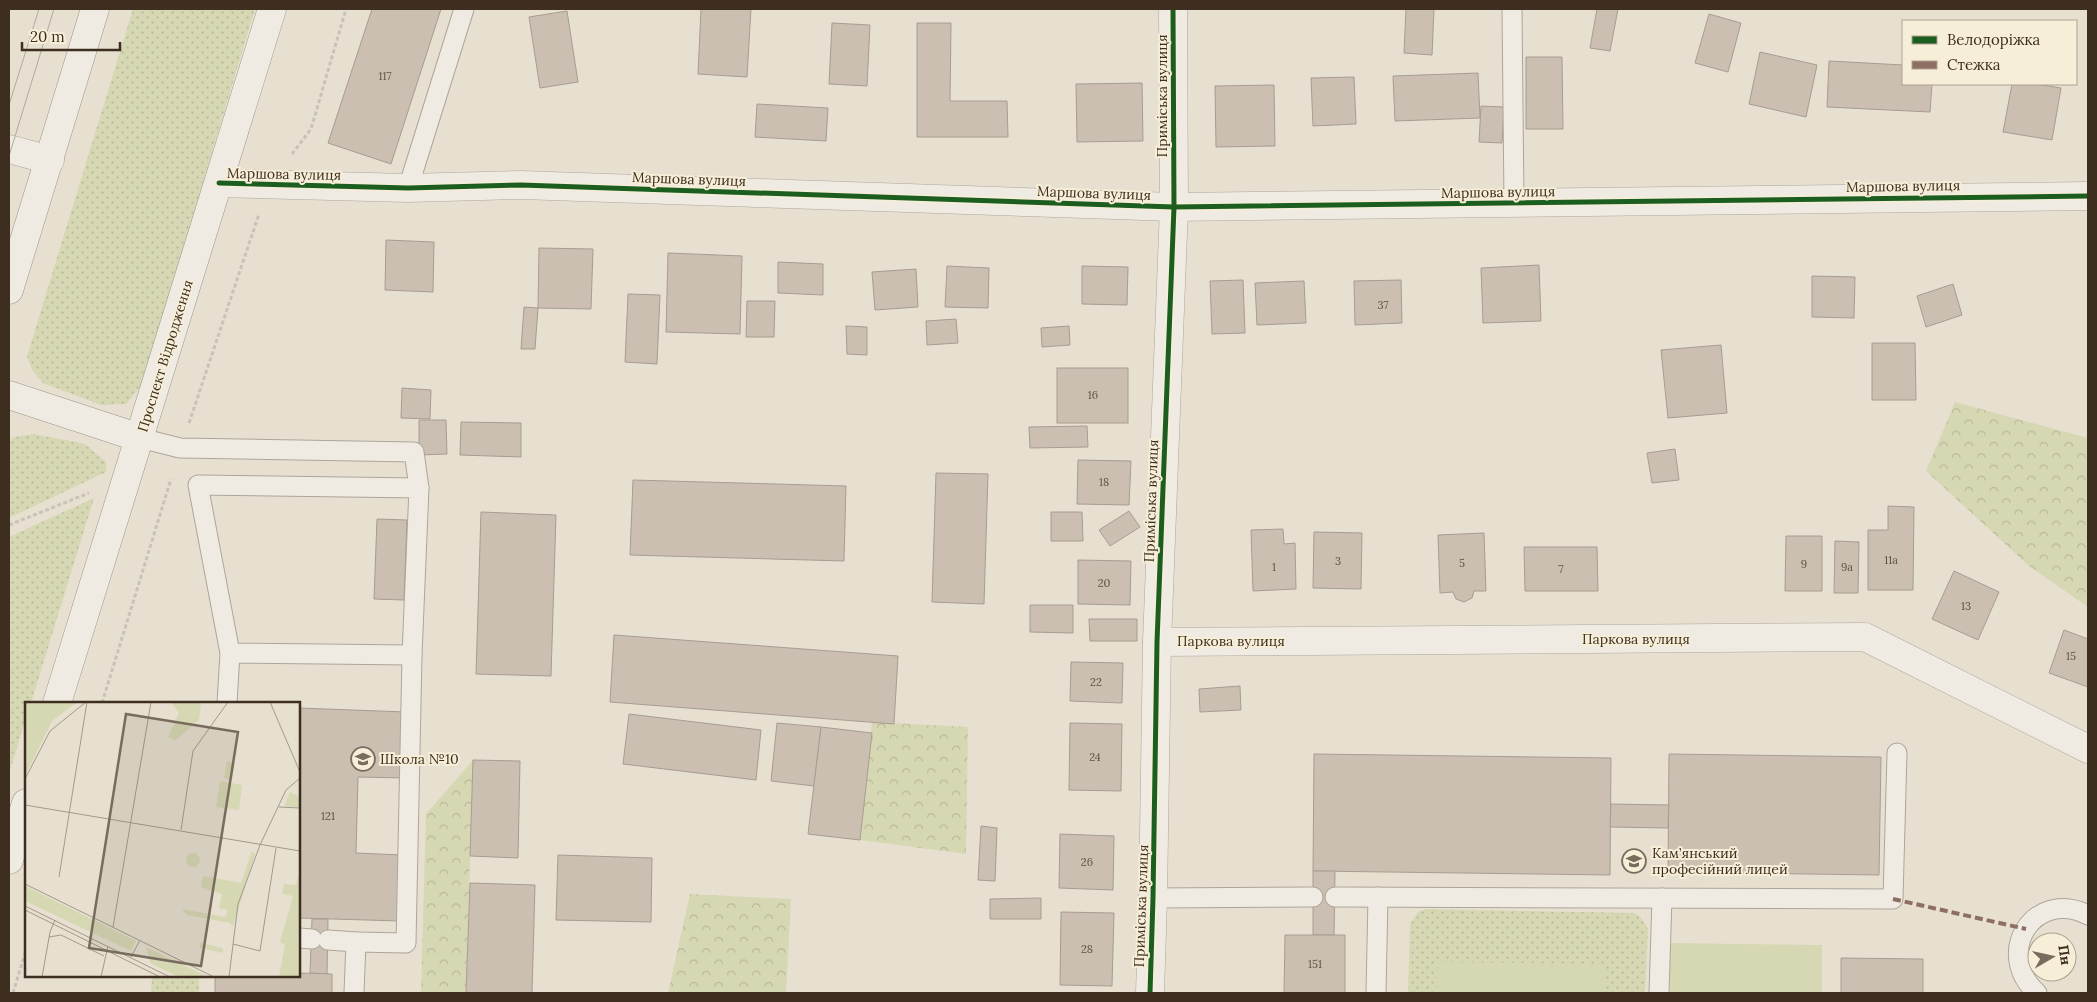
<svg xmlns="http://www.w3.org/2000/svg" width="2097" height="1002" font-family="Lora,serif">
<style>
.grass{fill:url(#grass-dots)}
.forest{fill:url(#forest-crowns)}
.garden{fill:#d6d7b3}
.building{fill:#cbbfb2;stroke:#a89c90}
.lines{fill:none;stroke-linecap:round;stroke-linejoin:round}
.lane-casing{stroke:#ada599;stroke-width:21}
.street-casing{stroke:#ada599;stroke-width:29}
.secondary-casing{stroke:#9c958a;stroke-width:29}
.path{stroke:#c8c2b9;stroke-width:3;stroke-dasharray:4 2.5;stroke-linecap:butt}
.lane{stroke:#efebe3;stroke-width:19}
.street{stroke:#efebe3;stroke-width:28}
.secondary{stroke:#efebe3;stroke-width:28}
.tram{stroke:#afaaa2;stroke-width:1}
.quiet{stroke:#8d6e63;stroke-width:4;stroke-dasharray:8 4;stroke-linecap:butt}
.cycleway-casing{stroke:#f7eed8;stroke-width:8}
.cycleway{stroke:#1b5e20;stroke-width:5}
.labels{text-anchor:middle;dominant-baseline:central;stroke-width:4;stroke-linejoin:round;paint-order:stroke}
.number-label{font-size:11px;fill:#605244}
.street-label{font-size:14px;fill:#3d2e20;stroke:#f7eed8}
.poi-label{font-size:14px;fill:#3d2e20;stroke:#f7eed8;text-anchor:start}
.inset-road{fill:none;stroke:#a3998a;stroke-width:1}
.view{fill:#786c5e;fill-opacity:0.15;stroke:#786c5e;stroke-width:2.5}
.inset-edge{fill:none;stroke:#3d2e20;stroke-width:2.5}
</style>
<defs>
<pattern id="grass-dots" width="8" height="8" patternUnits="userSpaceOnUse" patternTransform="scale(1.25)"><rect width="8" height="8" fill="#d6d7b3"/><path d="M2 2h.1M6 6h.1" fill="none" stroke="#b9b99a" stroke-width="1.8" stroke-linecap="round"/></pattern>
<pattern id="forest-crowns" width="20" height="18" patternUnits="userSpaceOnUse" patternTransform="scale(1.25)"><rect width="20" height="18" fill="#d6d7b3"/><path d="M2 6a3 3 0 1 1 6 0M12 15a3 3 0 1 1 6 0" fill="none" stroke="#b9b99a"/></pattern>
</defs>
<rect width="100%" height="100%" fill="#e7e0d1"/>
<g class="grass">
<polygon points="133,9 255,9 142,385 126,404 101,405 43,383 32,370 27,356"/>
<polygon points="34,434 85,444 106,462 106,472 9,518 9,441 14,437"/>
<polygon points="94,498 31,703 26,703 26,718 9,774 9,537"/>
<polygon points="1426,909 1633,913 1640,916 1648,929 1645,993 1408,993 1410,924 1418,912"/>
<polygon points="152,976 199,976 199,993 151,993"/>
</g>
<g class="forest">
<polygon points="1955,402 2088,438 2088,607 2029,566 1926,471"/>
<polygon points="872,722 968,727 966,854 860,840"/>
<polygon points="473,760 466,993 421,993 426,814"/>
<polygon points="690,894 791,899 786,993 668,993"/>
</g>
<g class="garden">
<polygon points="1670,943 1822,945 1822,993 1670,993"/>
<polygon points="1437,962 1604,964 1604,993 1437,993"/>
</g>
<g class="building">
<polygon points="372,9 441,9 391,164 328,143"/>
<polygon points="701,9 751,9 747,77 698,74"/>
<polygon points="1406,9 1434,9 1432,55 1404,53"/>
<polygon points="1597,9 1618,9 1610,51 1590,48"/>
<polygon points="567,11 578,82 540,88 529,17"/>
<polygon points="1709,14 1741,23 1728,72 1695,63"/>
<polygon points="832,23 870,25 867,86 829,84"/>
<polygon points="917,23 951,23 950,101 1007,101 1008,137 917,137"/>
<polygon points="1760,52 1817,65 1806,117 1749,104"/>
<polygon points="1526,57 1562,57 1563,129 1526,129"/>
<polygon points="1829,61 1903,65 1903,84 1932,84 1930,112 1827,107"/>
<polygon points="1478,73 1480,118 1395,121 1393,76"/>
<polygon points="1354,77 1356,124 1313,126 1311,78"/>
<polygon points="1142,83 1143,141 1077,142 1076,84"/>
<polygon points="2012,84 2036,84 2061,88 2052,140 2003,132"/>
<polygon points="1274,85 1275,146 1216,147 1215,86"/>
<polygon points="757,104 828,108 826,141 755,137"/>
<polygon points="1481,106 1504,107 1502,143 1479,142"/>
<polygon points="386,240 434,242 433,292 385,290"/>
<polygon points="539,248 593,249 591,309 538,308"/>
<polygon points="668,253 742,256 740,334 666,332"/>
<polygon points="778,262 823,264 823,295 778,293"/>
<polygon points="1539,265 1541,321 1483,323 1481,268"/>
<polygon points="947,266 989,268 988,308 945,307"/>
<polygon points="1082,266 1128,267 1127,305 1082,304"/>
<polygon points="916,269 918,307 875,310 872,272"/>
<polygon points="1812,276 1855,277 1854,318 1812,317"/>
<polygon points="1243,280 1245,333 1212,334 1210,281"/>
<polygon points="1401,280 1402,323 1355,325 1354,281"/>
<polygon points="1304,281 1306,323 1257,325 1255,283"/>
<polygon points="1953,284 1962,315 1926,327 1917,296"/>
<polygon points="628,294 660,295 657,364 625,362"/>
<polygon points="747,301 775,301 774,337 746,337"/>
<polygon points="524,307 538,308 535,349 521,349"/>
<polygon points="956,319 958,343 927,345 926,321"/>
<polygon points="846,326 867,327 867,355 847,354"/>
<polygon points="1069,326 1070,345 1042,347 1041,328"/>
<polygon points="1872,343 1915,343 1916,400 1872,400"/>
<polygon points="1721,345 1727,413 1668,418 1661,350"/>
<rect x="1057" y="368" width="71" height="55"/>
<polygon points="402,388 431,390 430,419 401,418"/>
<polygon points="419,420 446,420 447,454 419,455"/>
<polygon points="461,422 521,423 521,457 460,455"/>
<polygon points="1087,426 1088,447 1030,448 1029,427"/>
<polygon points="1675,449 1679,480 1652,483 1647,453"/>
<polygon points="1078,460 1131,461 1129,505 1077,504"/>
<polygon points="936,473 988,474 984,604 932,602"/>
<polygon points="633,480 846,486 844,561 630,555"/>
<polygon points="1888,506 1914,507 1913,590 1868,590 1868,530 1888,530"/>
<polygon points="1129,511 1140,527 1110,546 1099,530"/>
<polygon points="481,512 556,515 551,676 476,674"/>
<polygon points="1051,512 1082,512 1083,541 1051,541"/>
<polygon points="377,519 407,520 404,600 374,599"/>
<polygon points="1283,529 1284,544 1295,543 1296,589 1253,591 1251,530"/>
<polygon points="1314,532 1362,533 1361,589 1313,588"/>
<polygon points="1484,533 1486,591 1474,591 1472,598 1464,602 1456,599 1453,592 1440,593 1438,535"/>
<polygon points="1786,536 1822,536 1822,591 1785,591"/>
<polygon points="1835,541 1859,542 1858,593 1834,593"/>
<polygon points="1524,547 1597,547 1598,591 1525,591"/>
<polygon points="1078,560 1131,561 1130,605 1078,604"/>
<polygon points="1954,571 1999,592 1978,640 1932,619"/>
<polygon points="1030,605 1073,605 1073,633 1030,632"/>
<polygon points="1089,619 1137,619 1137,641 1090,641"/>
<polygon points="2064,630 2088,639 2088,687 2049,673"/>
<polygon points="614,635 898,656 894,724 610,702"/>
<polygon points="1071,662 1123,663 1122,703 1070,701"/>
<polygon points="1240,686 1241,710 1200,712 1199,689"/>
<polygon points="299,708 406,712 404,778 358,777 356,853 402,855 400,921 299,918"/>
<polygon points="629,714 761,730 756,780 623,764"/>
<polygon points="777,723 821,727 814,786 771,781"/>
<polygon points="1070,723 1122,724 1121,791 1069,790"/>
<polygon points="821,727 872,733 860,840 808,834"/>
<polygon points="1314,754 1611,758 1610,875 1313,871"/>
<polygon points="1669,754 1881,757 1879,875 1668,872"/>
<polygon points="473,760 520,761 518,858 470,856"/>
<polygon points="1611,804 1669,805 1668,828 1610,827"/>
<polygon points="981,826 997,828 995,881 978,880"/>
<polygon points="1060,834 1114,836 1113,890 1059,888"/>
<polygon points="558,855 652,858 651,922 556,920"/>
<polygon points="1313,871 1335,871 1334,935 1313,935"/>
<polygon points="470,883 535,885 532,993 466,993"/>
<polygon points="1041,898 1041,919 990,919 990,899"/>
<polygon points="1061,912 1114,913 1112,986 1060,985"/>
<polygon points="312,919 328,919 327,974 310,973"/>
<polygon points="1285,935 1345,935 1345,993 1284,993"/>
<polygon points="1841,958 1923,959 1923,993 1841,993"/>
<polygon points="299,973 332,974 332,993 215,993 215,976 299,976"/>
</g>
<g class="lines">
<g class="lane-casing">
<g id="lane">
<polyline points="1512,9 1514,203"/>
<polyline points="408,188 464,9"/>
<polyline points="140,438 180,448 414,452 419,488"/>
<polyline points="227,703 230,653 198,485 419,488 412,655 230,653"/>
<polyline points="1335,897 1893,899 1897,753"/>
<polyline points="1153,898 1313,897"/>
<polyline points="299,938 312,939"/>
<polyline points="328,940 356,942 354,993"/>
<polyline points="356,942 406,943 412,655"/>
<polyline points="1376,993 1378,897"/>
<polyline points="1659,993 1662,898"/>
<path d="M2037,993C1993,953 2034,888 2088,915"/>
</g>
</g>
<g class="street-casing">
<g id="street">
<polyline points="9,149 50,160"/>
<polyline points="219,183 408,188 521,185 1174,207 2088,196"/>
<polyline points="1157,642 1865,637 2088,749"/>
<polyline points="1150,993 1153,898 1157,642 1174,207 1173,9"/>
</g>
</g>
<g class="secondary-casing">
<g id="secondary">
<polyline points="9,290 95,9"/>
<polyline points="9,395 140,438"/>
<polyline points="57,703 272,9"/>
<polyline points="9,860 26,803"/>
</g>
</g>
<g class="path">
<polyline points="292,154 311,129 346,9"/>
<polyline points="189,423 259,214"/>
<polyline points="9,525 89,493"/>
<polyline points="102,703 171,479"/>
<polyline points="13,993 26,950"/>
</g>
<use href="#lane" class="lane"/>
<use href="#street" class="street"/>
<use href="#secondary" class="secondary"/>
<g class="tram">
<polyline points="9,105 39,9"/>
<polyline points="9,156 54,9"/>
</g>
<polyline class="quiet" points="1893,899 2026,929"/>
<g class="cycleway-casing">
<g id="cycleway">
<polyline points="219,183 408,188 521,185 1174,207 2088,196"/>
<polyline points="1150,993 1153,898 1157,642 1174,207 1173,9"/>
</g>
</g>
<use href="#cycleway" class="cycleway"/>
</g>
<defs>
<g id="school-ring" transform="scale(1.25)"><circle r="9.5" fill="#f7eed8" stroke="#786c5e" stroke-width="1.5"/><path d="M0-5L7-2L0 1L-7-2ZM-4 1L0 2.5L4 1V4Q0 6-4 4Z" fill="#786c5e"/></g>
<g id="university-ring" transform="scale(1.25)"><circle r="9.5" fill="#f7eed8" stroke="#786c5e" stroke-width="1.5"/><path d="M0-5L7-2L0 1L-7-2ZM-4 1L0 2.5L4 1V4Q0 6-4 4Z" fill="#786c5e"/></g>
</defs>
<g fill-rule="evenodd">
<use href="#school-ring" x="363" y="759"/>
<use href="#university-ring" x="1634" y="861"/>
</g>
<g class="labels">
<g class="number-label">
<text x="385" y="76">117</text>
<text x="1383" y="305">37</text>
<text x="1093" y="395">16</text>
<text x="1104" y="482">18</text>
<text x="1891" y="560">11а</text>
<text x="1338" y="561">3</text>
<text x="1462" y="563">5</text>
<text x="1804" y="564">9</text>
<text x="1274" y="567">1</text>
<text x="1847" y="567">9а</text>
<text x="1561" y="569">7</text>
<text x="1104" y="583">20</text>
<text x="1966" y="606">13</text>
<text x="2071" y="656">15</text>
<text x="1096" y="682">22</text>
<text x="1095" y="757">24</text>
<text x="328" y="816">121</text>
<text x="1087" y="862">26</text>
<text x="1087" y="949">28</text>
<text x="1315" y="964">151</text>
</g>
<g class="street-label">
<text transform="translate(1162 96) rotate(-90)">Приміська вулиця</text>
<text transform="translate(284 174) rotate(1)">Маршова вулиця</text>
<text transform="translate(689 179) rotate(2)">Маршова вулиця</text>
<text transform="translate(1903 186) rotate(-1)">Маршова вулиця</text>
<text transform="translate(1498 192) rotate(-1)">Маршова вулиця</text>
<text transform="translate(1094 193) rotate(2)">Маршова вулиця</text>
<text transform="translate(165 356) rotate(-73)">Проспект Відродження</text>
<text transform="translate(1151 501) rotate(-88)">Приміська вулиця</text>
<text x="1636" y="639">Паркова вулиця</text>
<text x="1231" y="641">Паркова вулиця</text>
<text transform="translate(1141 906) rotate(-88)">Приміська вулиця</text>
</g>
<g class="poi-label">
<text x="380" y="759">Школа №10</text>
<text x="1652" y="853">Кам’янський<tspan x="1652" dy="16">професійний лицей</tspan></text>
</g>
</g>
<g transform="translate(25 702)">
<rect width="275" height="275" fill="#e7e0d1"/>
<path d="M195,79L217,83L214,108L191,105ZM265,90L275,95V105L259,104ZM0,184L111,239L106,249L0,199ZM175,241L198,246V251L175,246ZM121,245L183,275H154L125,261Z" fill="#d6d7b3"/>
<path d="M146,0H176L174,18L150,39L143,35L154,11ZM227,149L230,152L208,225L205,221L162,213L157,207L201,215L202,208L194,206L197,192L176,185L178,174L216,181ZM161 158a7 7 0 1 1 14 0a7 7 0 1 1-14 0Z" fill="#d6d7b3"/>
<path d="M0,0H52L27,19L0,74ZM202,59L210,61L207,78L199,76ZM200,84L210,86L207,105L197,103ZM275,167L273,275H254L260,243L255,240L268,194L257,192L259,182L271,183Z" fill="#d6d7b3"/>
<path class="inset-road" d="M245,0L275,70M0,77L25,29L61,0M0,103L275,149M254,105L275,106M156,128L168,49L203,0M34,175L62,0M0,182L189,275M0,204L145,275M0,208L135,275M88,225L126,0M24,235L36,233L79,254M208,242L235,249L251,146M106,255L115,238M17,275L25,230L30,218M76,275L83,244M204,275L213,202L235,143L261,88L275,76"/>
<path class="view" d="M101,12L213,30L176,264L64,246Z"/>
<rect width="275" height="275" class="inset-edge"/>
</g>
<rect width="2097" height="1002" fill="none" stroke="#3d2e20" stroke-width="20"/>
<rect x="1902" y="20" width="175" height="65" fill="#f7eed8" stroke="#ada18e"/>
<rect x="1912" y="36" width="25" height="8" fill="#1b5e20" stroke="#ada18e"/>
<text x="1947" y="45" font-size="15" fill="#3d2e20">Велодоріжка</text>
<rect x="1912" y="61" width="25" height="8" fill="#8d6e63" stroke="#ada18e"/>
<text x="1947" y="70" font-size="15" fill="#3d2e20">Стежка</text>
<g transform="translate(2052 957) rotate(81)"><circle r="24" fill="#f7eed8" stroke="#ada18e"/>
<path d="M0-4L9 19L0 12L-9 19Z" fill="#786c5e"/>
<text y="-8" font-size="14" font-weight="bold" text-anchor="middle" fill="#3d2e20">Пн</text>
</g>
<path d="M22 42v8h98v-8" fill="none" stroke="#3d2e20" stroke-width="2.5"/>
<text x="30" y="42" font-size="15" fill="#3d2e20" stroke="#f7eed8" stroke-width="4" paint-order="stroke">20 m</text>
</svg>
